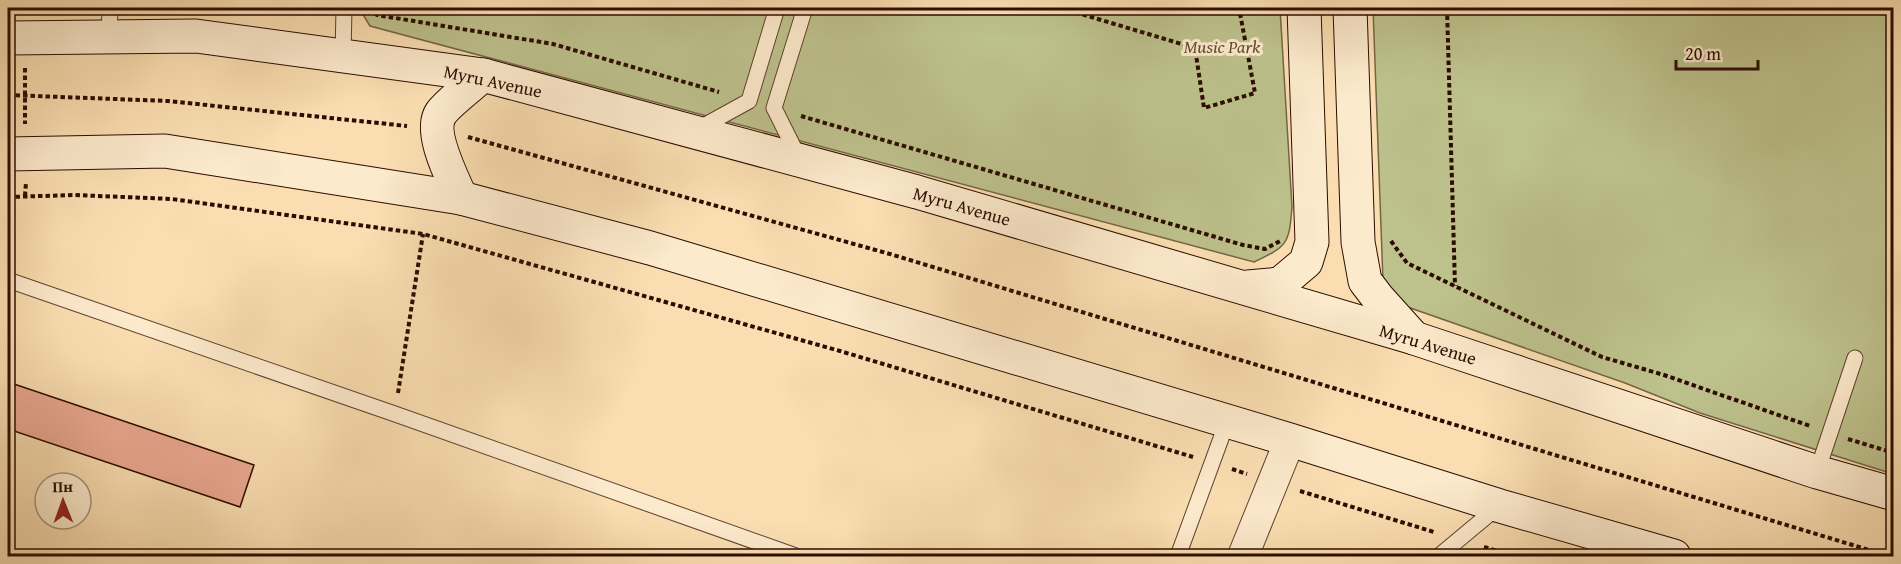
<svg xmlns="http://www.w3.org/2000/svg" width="1901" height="564" font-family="'Gentium Book Plus',serif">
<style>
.green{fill:#bdc18c;stroke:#746646;stroke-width:1.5}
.building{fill:#eaa891;stroke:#2c0c00;stroke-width:1.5}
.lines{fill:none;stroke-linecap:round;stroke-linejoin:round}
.lane-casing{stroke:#60402c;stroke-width:17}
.street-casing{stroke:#60402c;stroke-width:32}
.secondary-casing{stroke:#2c0c00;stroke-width:35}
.path{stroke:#2c0c00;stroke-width:4;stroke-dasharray:4.5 3;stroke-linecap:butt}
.lane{stroke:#fceacc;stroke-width:15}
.street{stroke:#fceacc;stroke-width:30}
.secondary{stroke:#fceacc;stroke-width:33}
.labels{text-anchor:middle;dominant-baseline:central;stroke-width:6;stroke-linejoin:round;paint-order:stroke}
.park-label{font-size:18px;font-style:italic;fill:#5f4b31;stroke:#fceacc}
.street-label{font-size:18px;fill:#2c0c00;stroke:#fceacc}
</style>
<rect width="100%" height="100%" fill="#fadeb1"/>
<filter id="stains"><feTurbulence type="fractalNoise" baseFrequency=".00333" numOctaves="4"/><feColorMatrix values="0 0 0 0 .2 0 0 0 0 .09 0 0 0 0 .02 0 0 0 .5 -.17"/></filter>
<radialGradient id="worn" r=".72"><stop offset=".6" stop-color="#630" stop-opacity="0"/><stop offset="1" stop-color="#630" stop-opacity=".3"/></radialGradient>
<g class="green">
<path d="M359,8H1280L1292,207C1289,244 1288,246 1254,262L370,26Z"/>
<polygon points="1373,8 1893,8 1893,474 1700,413 1625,383 1399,304 1383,282"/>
</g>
<polygon class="building" points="8,382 254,465 240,507 8,429"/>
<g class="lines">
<g class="lane-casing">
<g id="lane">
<polyline points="109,37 110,8"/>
<polyline points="343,56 344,8"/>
<polyline points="698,129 749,101 777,8"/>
<polyline points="799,158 774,108 805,8"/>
<polyline points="8,280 395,414 796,556"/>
<polyline points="1817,472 1855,358"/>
<polyline points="1178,556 1227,422"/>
<polyline points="1439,556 1499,506"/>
</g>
</g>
<g class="street-casing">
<polyline id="street" points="1243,556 1290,440"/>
</g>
<g class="secondary-casing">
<g id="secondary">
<polyline points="1350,8 1358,242 1365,281 1378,298 1414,338"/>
<polyline points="8,38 196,36 483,75 917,192 1414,338 1817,472 1894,494"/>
<polyline points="8,154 165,151 461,198 650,248 1290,440 1500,506 1674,556"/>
<path d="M461,198C453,179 428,132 441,113C448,103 473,84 483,75"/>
<polyline points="1248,287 1280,284 1306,262 1312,242 1304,8"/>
</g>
</g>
<g class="path">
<polyline points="369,8 377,15 553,44 719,92"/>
<polyline points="1061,8 1195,48 1204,108 1255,93 1239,8"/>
<polyline points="1447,8 1455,286"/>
<polyline points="25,68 25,124"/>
<polyline points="8,95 168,101 407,126"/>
<polyline points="801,116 1243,245 1265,249 1282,240"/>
<polyline points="468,137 890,254 1889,556"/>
<polyline points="25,196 26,182"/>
<polyline points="8,197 75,195 172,199 423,234 840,351 1193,457"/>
<polyline points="1391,241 1407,263 1602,357 1664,375 1810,426"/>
<polyline points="398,393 423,234"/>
<polyline points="1848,439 1894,453"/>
<polyline points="1232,469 1247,474"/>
<polyline points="1300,491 1434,532"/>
<polyline points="1484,547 1515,556"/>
</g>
<use href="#lane" class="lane"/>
<use href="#street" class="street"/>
<use href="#secondary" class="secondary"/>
</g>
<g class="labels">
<g class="park-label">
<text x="1222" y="46">Music Park</text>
</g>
<g class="street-label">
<text transform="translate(493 81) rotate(12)">Myru Avenue</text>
<text transform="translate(962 206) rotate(16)">Myru Avenue</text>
<text transform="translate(1428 344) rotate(17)">Myru Avenue</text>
</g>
</g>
<rect width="1901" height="564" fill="none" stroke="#fadeb1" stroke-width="30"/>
<rect x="9" y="9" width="1883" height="546" fill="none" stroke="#2c0c00" stroke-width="3"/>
<rect x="15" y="15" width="1871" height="534" fill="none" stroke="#2c0c00" stroke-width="1.5"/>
<g transform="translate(63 501) rotate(359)"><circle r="28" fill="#fceacc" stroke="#a9917a" stroke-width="1.5"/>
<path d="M0-4.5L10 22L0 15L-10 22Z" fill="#8f2418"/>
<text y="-9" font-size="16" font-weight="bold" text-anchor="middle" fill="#2c0c00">Пн</text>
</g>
<path d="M1676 60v9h82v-9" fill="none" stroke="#2c0c00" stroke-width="3"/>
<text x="1685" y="60" font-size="18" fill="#2c0c00" stroke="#fceacc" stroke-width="4.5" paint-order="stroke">20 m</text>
<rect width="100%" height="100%" filter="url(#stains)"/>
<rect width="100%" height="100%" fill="url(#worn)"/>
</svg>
